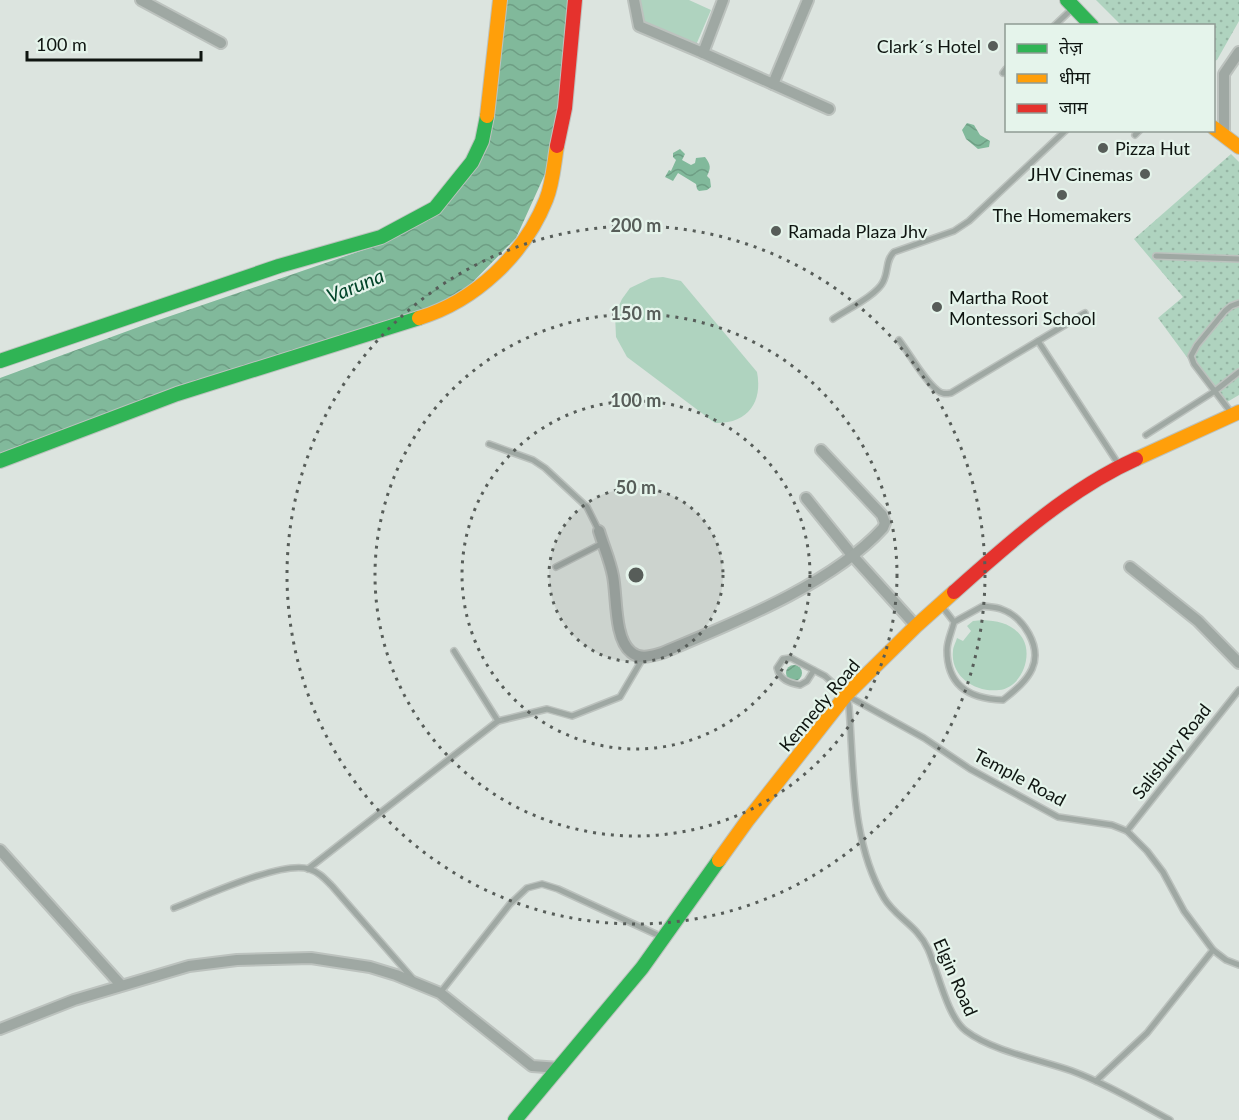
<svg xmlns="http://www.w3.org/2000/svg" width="1239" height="1120" font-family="Lato,'Noto Sans Devanagari',sans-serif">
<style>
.grass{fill:#afd3bf}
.park{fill:url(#park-dots)}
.water{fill:url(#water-waves)}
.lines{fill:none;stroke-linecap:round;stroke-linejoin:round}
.lane-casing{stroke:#bcc2be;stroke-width:8}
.street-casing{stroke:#bcc2be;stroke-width:14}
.fast-casing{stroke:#bcc2be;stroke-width:16}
.slow-casing{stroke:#bcc2be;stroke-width:16}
.jam-casing{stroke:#bcc2be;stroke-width:16}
.lane{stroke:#9fa8a3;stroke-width:5}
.street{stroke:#9fa8a3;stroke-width:10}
.fast{stroke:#30b455;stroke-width:14}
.slow{stroke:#ff9f0a;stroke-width:14}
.jam{stroke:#e5322d;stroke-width:14}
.ring{fill:none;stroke:#575d59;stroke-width:3;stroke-dasharray:3 6}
.poi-dot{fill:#575d59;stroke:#e5f4eb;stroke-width:2}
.labels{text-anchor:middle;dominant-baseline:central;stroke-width:4.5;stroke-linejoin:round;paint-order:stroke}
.poi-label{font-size:18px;fill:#0f1511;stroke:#e5f4eb;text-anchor:start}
.street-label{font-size:18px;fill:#0f1511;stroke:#e5f4eb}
.water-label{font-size:20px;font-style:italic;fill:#024429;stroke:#e5f4eb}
.centre{fill:#575d59;stroke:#e5f4eb;stroke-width:3}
.ring-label{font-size:18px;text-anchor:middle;font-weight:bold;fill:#575d59;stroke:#e5f4eb;stroke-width:4.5;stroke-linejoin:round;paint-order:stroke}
</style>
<defs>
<pattern id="park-dots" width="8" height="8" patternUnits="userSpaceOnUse" patternTransform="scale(1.5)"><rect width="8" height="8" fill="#afd3bf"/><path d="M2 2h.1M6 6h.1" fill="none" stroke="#95b4a3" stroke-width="1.8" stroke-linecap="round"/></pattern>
<pattern id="water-waves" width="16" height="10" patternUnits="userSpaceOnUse" patternTransform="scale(1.5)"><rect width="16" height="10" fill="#81b99b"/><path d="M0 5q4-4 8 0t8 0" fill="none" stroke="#6e9e84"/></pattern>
</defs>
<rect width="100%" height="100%" fill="#dce4df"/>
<g class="grass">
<polygon points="632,0 689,0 711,10 696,45 637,19"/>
<path d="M663,277L681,281L757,372C763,403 747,424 715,423L627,357L616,337L615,314L622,299L630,288L651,278Z"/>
<path d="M983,620C999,621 1014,624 1023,639C1033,657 1021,688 999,690C976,693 950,677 953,651C953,647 956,642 957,638L963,641L971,631L967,626L973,621Z"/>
</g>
<g class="park">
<polygon points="1096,0 1239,0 1239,21 1217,60 1214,61 1214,26 1121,25"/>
<polygon points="1231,154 1239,162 1239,395 1222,405 1158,318 1183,297 1134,239"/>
</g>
<g class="water">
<polygon points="498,0 577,0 566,119 545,174 516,238 457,298 0,464 0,378 144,325 375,246 459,187 489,137"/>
<polygon points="967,123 974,125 980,135 990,141 989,147 978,149 966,139 962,130"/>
<path d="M680,149L685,154L682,160L691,165L695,163L696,158L705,157C711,165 711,168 707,176L710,179L711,187L707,190L699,191L697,189L696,184L678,173L673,181L665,177L669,170L671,171L676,160L673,157V153Z"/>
<circle cx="794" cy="673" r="8"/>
</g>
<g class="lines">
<g class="lane-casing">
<g id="lane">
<polyline points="1054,26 1073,8"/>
<polyline points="1003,73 1006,69"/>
<polyline points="1135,135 1140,130"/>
<polyline points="1156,256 1239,259"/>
<polyline points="1085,313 1038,341 1119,465"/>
<path d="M833,319C846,310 877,295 883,282C889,271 885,261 894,252L954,231L969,221L1066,130"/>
<path d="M899,340C910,354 923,379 937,390C941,394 945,394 951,393L1038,341"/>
<polyline points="1233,415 1194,364 1191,356 1197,345 1225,311 1231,306 1239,303"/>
<polyline points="1146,435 1215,391 1239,372"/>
<polyline points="489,444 533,460 545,468 587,507 599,531"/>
<polyline points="556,567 603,543"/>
<path d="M941,605L954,622C952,631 947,641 947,650C947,686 970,699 1003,700C1014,691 1026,682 1032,669C1042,647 1024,617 1001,609C996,607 989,607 983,606L954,622"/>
<polyline points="454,651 498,721"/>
<path d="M814,670L807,681L800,685C789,683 780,680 777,668L783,659L791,658L825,676L846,695L924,738L970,769L1058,817L1112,825L1127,831L1147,851L1163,872L1184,911L1213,950L1226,960L1239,965"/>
<path d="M847,696L849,707C854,770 851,842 884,898C896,918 917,925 928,949C938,971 947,1017 966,1031C992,1051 1041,1060 1072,1071C1107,1084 1138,1103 1170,1120"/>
<polyline points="1127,831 1239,690"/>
<polyline points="308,869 498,721 547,709 572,716 620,697 643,658"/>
<path d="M174,908C203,897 282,860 309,869C319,872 325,879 332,886L413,979"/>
<polyline points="440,993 510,904 527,888 542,884 558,889 662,937"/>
<polyline points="1096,1081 1147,1033 1213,950"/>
</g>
</g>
<g class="street-casing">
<g id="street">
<polyline points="141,0 221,43"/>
<polyline points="634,0 639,26 703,53"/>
<polyline points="723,0 703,53 773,84"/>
<polyline points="808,0 773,84 829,109"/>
<polyline points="1224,135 1224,74 1239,52"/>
<polyline points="806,498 852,555 916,626"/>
<path d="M599,531C603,545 610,560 613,576C617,596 614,639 631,652C640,660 651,656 662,653C733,623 831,585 883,528L885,523L882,515L821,450"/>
<polyline points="1130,567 1198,621 1239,663"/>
<polyline points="0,850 121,985"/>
<polyline points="0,1029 74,1000 189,966 237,960 311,958 370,967 396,975 440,993 532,1066 560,1068"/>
</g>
</g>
<g class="fast-casing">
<g id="fast">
<polyline points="1067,0 1092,26"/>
<polyline points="0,361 279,266 381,237 435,208 472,162 482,141 487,116"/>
<polyline points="0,461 177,394 419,318"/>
<polyline points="515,1120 642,968 719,860"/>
</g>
</g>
<g class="slow-casing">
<g id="slow">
<polyline points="487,116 500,0"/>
<polyline points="1214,128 1239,147"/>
<path d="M419,318C475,301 524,255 546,200C553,183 554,163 557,146"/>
<polyline points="1136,459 1239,412"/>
<polyline points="719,860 747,821 846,695 916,626 954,592"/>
</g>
</g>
<g class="jam-casing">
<g id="jam">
<polyline points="557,146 565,108 575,0"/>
<path d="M954,592C1008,544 1069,489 1136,459"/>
</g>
</g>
<use href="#lane" class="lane"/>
<use href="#street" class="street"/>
<use href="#fast" class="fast"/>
<use href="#slow" class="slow"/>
<use href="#jam" class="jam"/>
</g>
<circle cx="636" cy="575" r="87" fill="#575d59" fill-opacity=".12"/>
<g class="ring">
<circle cx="636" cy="575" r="87"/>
<circle cx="636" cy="575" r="174"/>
<circle cx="636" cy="575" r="261"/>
<circle cx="636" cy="575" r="349"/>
</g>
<g class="poi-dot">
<circle cx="993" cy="46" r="6"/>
<circle cx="1103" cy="148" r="6"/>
<circle cx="1145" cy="174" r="6"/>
<circle cx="1062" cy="195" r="6"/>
<circle cx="776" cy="231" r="6"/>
<circle cx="937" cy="307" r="6"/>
</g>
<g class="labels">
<g class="poi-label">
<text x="981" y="46" text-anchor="end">Clark´s Hotel</text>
<text x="1115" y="148">Pizza Hut</text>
<text x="1133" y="174" text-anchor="end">JHV Cinemas</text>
<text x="1062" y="215" text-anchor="middle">The Homemakers</text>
<text x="788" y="231">Ramada Plaza Jhv</text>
<text x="949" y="297">Martha Root<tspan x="949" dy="21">Montessori School</tspan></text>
</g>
<g class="street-label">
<text transform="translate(819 705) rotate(-50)">Kennedy Road</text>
<text transform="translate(1171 751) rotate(-52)">Salisbury Road</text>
<text transform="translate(1020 777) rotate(28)">Temple Road</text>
<text transform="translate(956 977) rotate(66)">Elgin Road</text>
</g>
<g class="water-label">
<text transform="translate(355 285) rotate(-22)">Varuna</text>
</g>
</g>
<circle cx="636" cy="575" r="9" class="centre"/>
<g class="ring-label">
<text x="636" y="232">200 m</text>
<text x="636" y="320">150 m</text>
<text x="636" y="407">100 m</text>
<text x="636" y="494">50 m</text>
</g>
<rect x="1005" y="24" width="210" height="108" fill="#e5f4eb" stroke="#8f9b94" stroke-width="1.5"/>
<rect x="1017" y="44" width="30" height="9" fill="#30b455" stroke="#8f9b94" stroke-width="1.5"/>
<text x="1059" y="54" font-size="18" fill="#0f1511">तेज़</text>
<rect x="1017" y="74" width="30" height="9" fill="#ff9f0a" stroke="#8f9b94" stroke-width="1.5"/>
<text x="1059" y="84" font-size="18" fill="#0f1511">धीमा</text>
<rect x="1017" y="104" width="30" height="9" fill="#e5322d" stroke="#8f9b94" stroke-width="1.5"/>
<text x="1059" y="114" font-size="18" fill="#0f1511">जाम</text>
<path d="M27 51v9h174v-9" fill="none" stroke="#0f1511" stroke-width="3"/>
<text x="36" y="51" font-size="18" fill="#0f1511" stroke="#e5f4eb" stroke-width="4.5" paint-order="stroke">100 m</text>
</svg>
